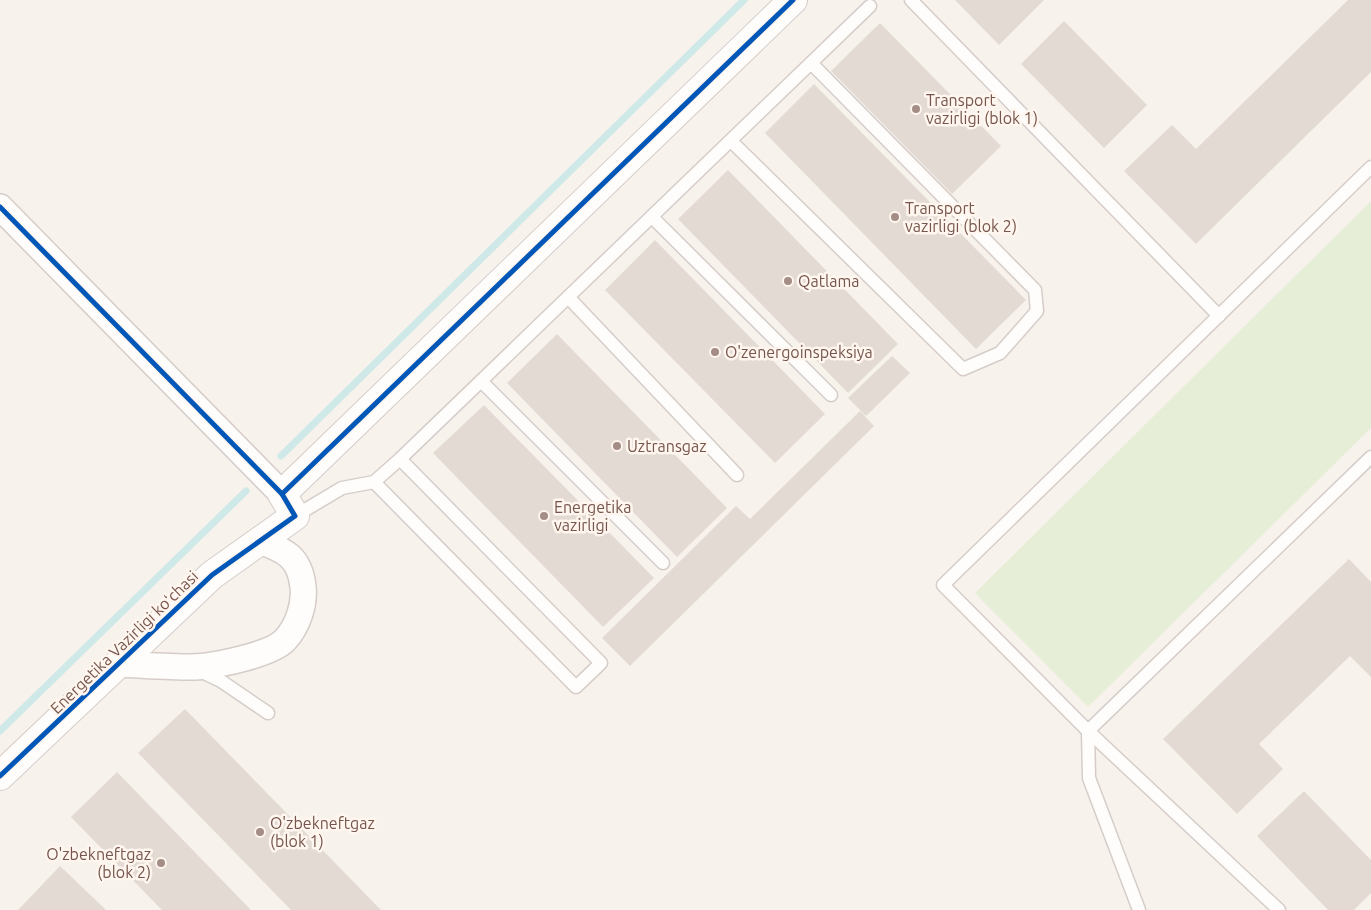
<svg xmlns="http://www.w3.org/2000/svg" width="1371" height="910" font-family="Ubuntu,sans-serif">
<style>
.green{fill:#e6eed7}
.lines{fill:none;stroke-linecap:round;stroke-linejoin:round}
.stream{stroke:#cee9e8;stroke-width:7}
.building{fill:#e4dad4}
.service-casing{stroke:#d6cdc8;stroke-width:15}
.minor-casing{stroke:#d6cdc8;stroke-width:28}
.tertiary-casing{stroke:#d6cdc8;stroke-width:30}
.service{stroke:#fefdfc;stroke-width:12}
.minor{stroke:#fefdfc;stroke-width:25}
.tertiary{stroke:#fefdfc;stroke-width:28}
.cycleway-casing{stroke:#fff6ef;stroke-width:8}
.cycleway{stroke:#0057b8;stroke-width:5}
.poi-dot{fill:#a38d84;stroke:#fff6ef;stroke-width:2}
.labels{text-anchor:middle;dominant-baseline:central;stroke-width:5;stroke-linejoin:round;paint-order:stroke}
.poi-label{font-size:16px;fill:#76564c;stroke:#fff6ef;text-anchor:start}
.street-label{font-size:16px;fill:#76564c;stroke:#fff6ef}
</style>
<rect width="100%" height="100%" fill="#f7f2ec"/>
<polygon class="green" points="1371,201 1371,428 1088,707 975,593"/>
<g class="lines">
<g class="stream">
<polyline points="281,456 744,0"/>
<polyline points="0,731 246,491"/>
</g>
</g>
<g class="building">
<polygon points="955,0 1044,0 999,45"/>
<polygon points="1348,0 1371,0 1371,72 1196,244 1124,171 1172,125 1196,149"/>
<polygon points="1064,21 1147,105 1104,148 1021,64"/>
<polygon points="880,23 1001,146 952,194 831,71"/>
<polygon points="814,84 1026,300 976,349 765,133"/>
<polygon points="728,170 898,344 848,393 678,219"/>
<polygon points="655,240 825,414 775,463 605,290"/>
<polygon points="557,334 727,508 677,557 507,383"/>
<polygon points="892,356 910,373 866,416 848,398"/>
<polygon points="484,405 654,578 603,627 433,453"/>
<polygon points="860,411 874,426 630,666 602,638 736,506 750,519"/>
<polygon points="1349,559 1371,582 1371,677 1350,656 1259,744 1283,769 1237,814 1163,739"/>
<polygon points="185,709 381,910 291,910 138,753"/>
<polygon points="117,772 251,910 162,910 71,817"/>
<polygon points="1304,791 1371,860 1371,893 1354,910 1328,910 1257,836"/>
<polygon points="60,866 106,910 18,910"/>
</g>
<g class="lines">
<g class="service-casing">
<g id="service">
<polyline points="911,0 1219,316"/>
<polyline points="731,141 963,369 1000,353 1037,311 1035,290 811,63"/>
<polyline points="1371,167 943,585 1088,731 1371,457"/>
<polyline points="652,217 831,395"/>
<polyline points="568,297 737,475"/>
<polyline points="481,381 663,563"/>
<polyline points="374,482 576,687 601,663 400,459"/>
<polyline points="295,516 342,488 374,482 400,459 870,6"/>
<polyline points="200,671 221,681 268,713"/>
<polyline points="1088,731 1279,910"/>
<polyline points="1088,731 1089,778 1139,910"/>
</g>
</g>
<g class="minor-casing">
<g id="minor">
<polyline points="0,207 282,494"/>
<path d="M118,664C142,665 167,667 191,667C212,667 271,655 285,640C298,626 305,604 303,587C300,557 285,550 259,541"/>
</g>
</g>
<g class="tertiary-casing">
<polyline id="tertiary" points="0,776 212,575 295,516 282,494 793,0"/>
</g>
<use href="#service" class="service"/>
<use href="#minor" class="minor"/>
<use href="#tertiary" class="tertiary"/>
<g class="cycleway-casing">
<g id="cycleway">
<polyline points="0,207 282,494 295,516 212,575 0,776"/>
<polyline points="282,494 793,0"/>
</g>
</g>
<use href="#cycleway" class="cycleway"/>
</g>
<g class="poi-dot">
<circle cx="916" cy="109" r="5"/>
<circle cx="895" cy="217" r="5"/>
<circle cx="788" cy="281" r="5"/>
<circle cx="715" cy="352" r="5"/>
<circle cx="617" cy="446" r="5"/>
<circle cx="544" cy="516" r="5"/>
<circle cx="260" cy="832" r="5"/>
<circle cx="161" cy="863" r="5"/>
</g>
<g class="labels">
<g class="poi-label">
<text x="926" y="100">Transport<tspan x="926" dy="18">vazirligi (blok 1)</tspan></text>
<text x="905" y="208">Transport<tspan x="905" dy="18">vazirligi (blok 2)</tspan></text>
<text x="798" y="281">Qatlama</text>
<text x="725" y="352">O'zenergoinspeksiya</text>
<text x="627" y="446">Uztransgaz</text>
<text x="554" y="507">Energetika<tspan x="554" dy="18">vazirligi</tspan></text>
<text x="270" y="823">O'zbekneftgaz<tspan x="270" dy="18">(blok 1)</tspan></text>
<text x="151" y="854" text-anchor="end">O'zbekneftgaz<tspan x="151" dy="18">(blok 2)</tspan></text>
</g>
<g class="street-label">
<text transform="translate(124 642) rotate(-44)">Energetika Vazirligi koʻchasi</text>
</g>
</g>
</svg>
